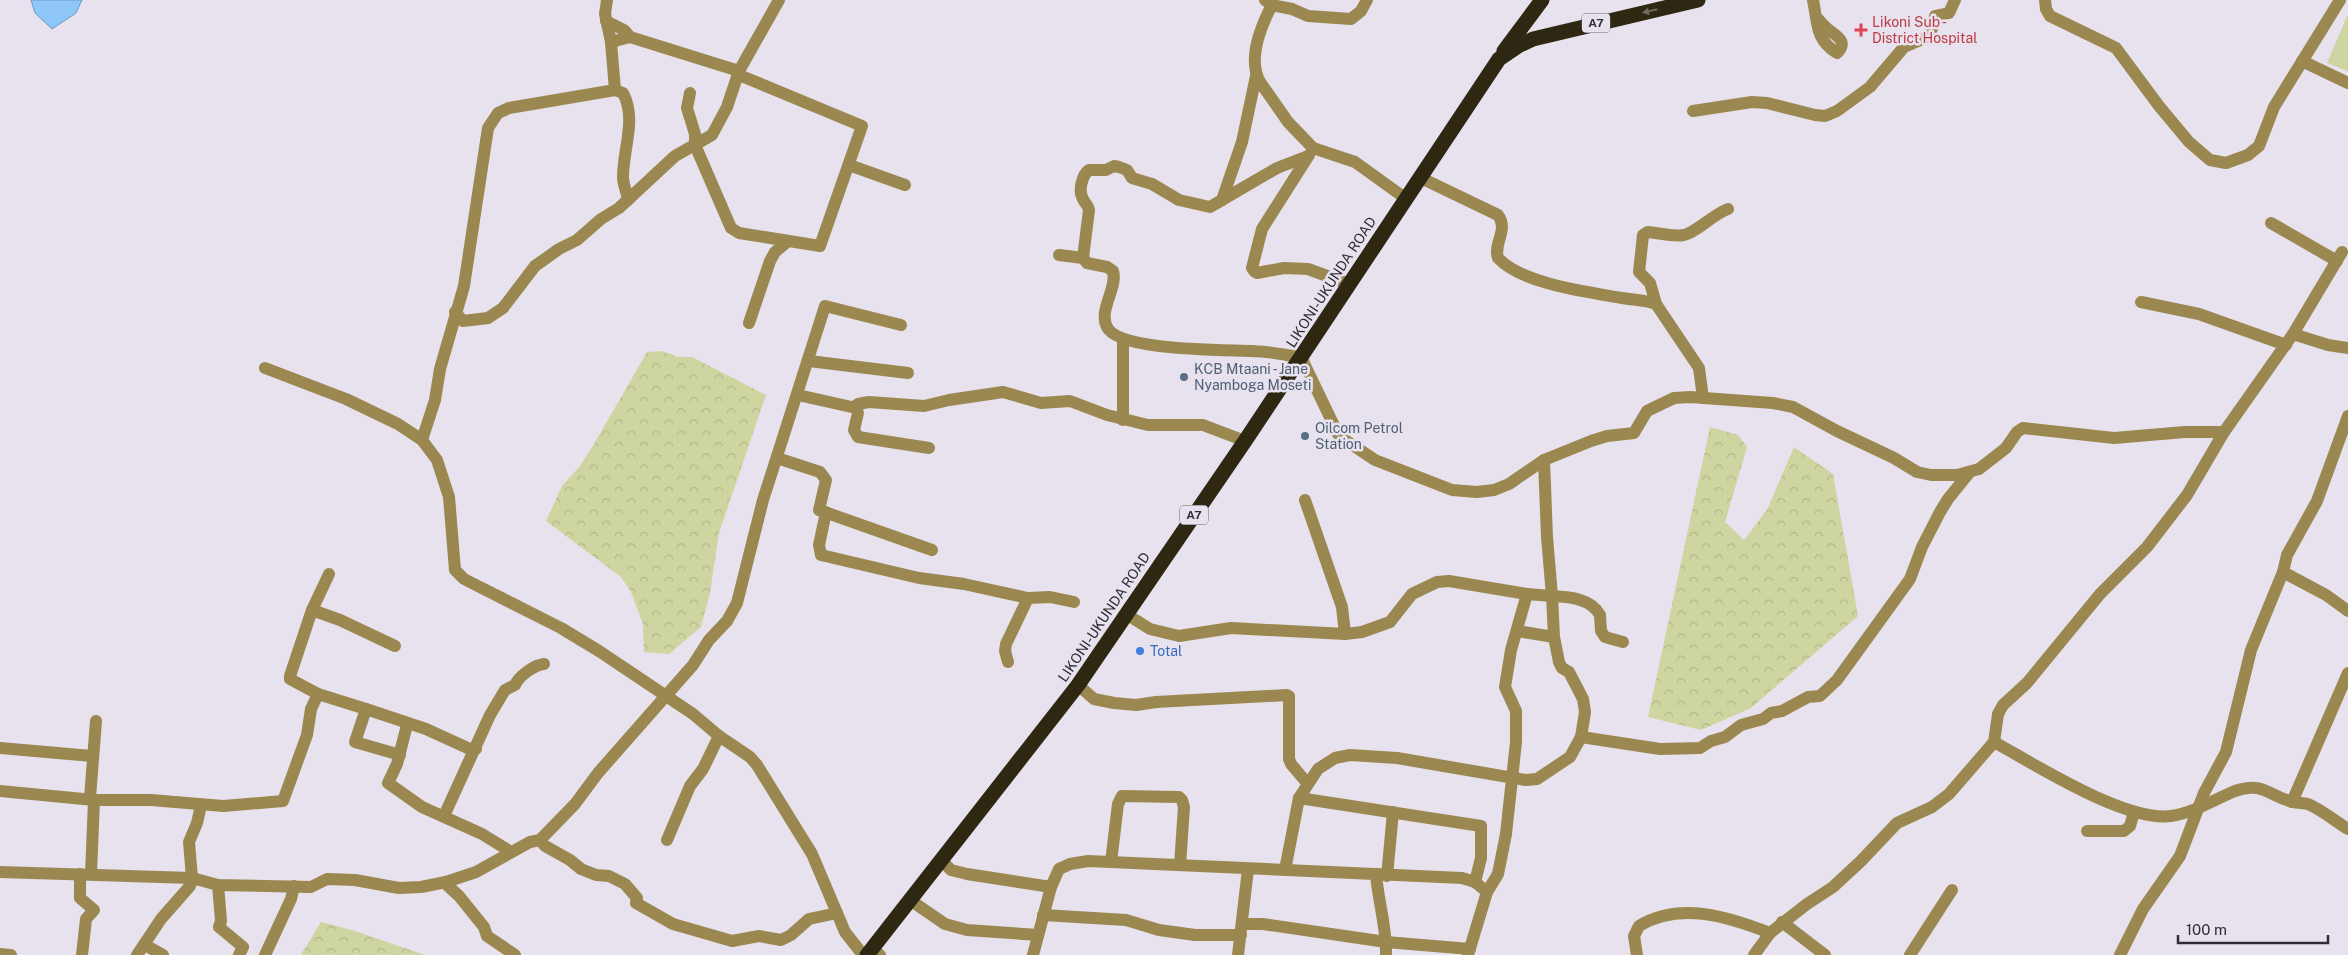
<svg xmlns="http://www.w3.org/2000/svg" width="2348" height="955" font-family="'Public Sans',sans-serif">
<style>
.forest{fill:url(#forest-crowns)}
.pitch{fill:#cfd5a0}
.water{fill:#8fc6f8;stroke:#7298bd}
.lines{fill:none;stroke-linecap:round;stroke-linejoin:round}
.minor{stroke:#9a8850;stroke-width:12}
.highway{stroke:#2e2813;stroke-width:15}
.oneway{fill:#6f6960}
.health-dot{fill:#e0444e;stroke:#e7e2ee;stroke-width:2}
.service-dot{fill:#5c6f8a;stroke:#e7e2ee;stroke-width:2}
.shop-dot{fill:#3f7fe0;stroke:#e7e2ee;stroke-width:2}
.labels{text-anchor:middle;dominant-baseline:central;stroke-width:5;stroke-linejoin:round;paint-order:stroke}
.shield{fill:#e7e2ee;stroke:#67646a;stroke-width:1}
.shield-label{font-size:12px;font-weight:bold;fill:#302e32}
.health-label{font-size:14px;fill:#be3a42;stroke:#e7e2ee;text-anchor:start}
.street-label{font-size:14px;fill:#302e32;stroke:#e7e2ee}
.service-label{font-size:14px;fill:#4e5e75;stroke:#e7e2ee;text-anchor:start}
.shop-label{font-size:14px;fill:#366cbe;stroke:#e7e2ee;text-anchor:start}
</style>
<defs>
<pattern id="forest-crowns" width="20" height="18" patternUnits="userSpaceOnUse" patternTransform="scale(1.25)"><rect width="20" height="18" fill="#cfd5a0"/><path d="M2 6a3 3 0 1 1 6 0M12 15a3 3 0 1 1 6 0" fill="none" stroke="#b2b78a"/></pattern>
</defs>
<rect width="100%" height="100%" fill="#e7e2ee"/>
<g class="forest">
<polygon points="661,351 679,357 692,357 766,395 719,533 710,593 701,627 669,654 644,652 643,624 631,592 621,577 546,521 562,486 580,466 594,444 647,352"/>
<polygon points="1710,427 1738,435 1747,447 1725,522 1744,540 1767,510 1794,447 1833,474 1858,616 1751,708 1701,730 1648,717"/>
<polygon points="321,922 355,931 425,955 301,955"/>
</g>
<polygon class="pitch" points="2348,14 2348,71 2327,63"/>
<polygon class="water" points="31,0 82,0 76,13 52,29 35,13"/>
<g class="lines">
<g class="minor">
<path d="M607,0L605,14L611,42L615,90L623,93C637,119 623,149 623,177C623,185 627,192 628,200"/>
<path d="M1265,0L1272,5C1261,26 1247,59 1260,82L1288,122L1313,148L1355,162L1405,198"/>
<path d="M1813,0C1818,24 1815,39 1837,53C1848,42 1838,37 1829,30C1825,27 1821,22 1817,18"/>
<polyline points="2045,0 2046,9 2050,16 2116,48 2159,106 2189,142 2210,160 2226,163 2248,155 2259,146 2274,107 2340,0"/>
<polyline points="1272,5 1292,9 1308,16 1351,19 1361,11 1367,0"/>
<polyline points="606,21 624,30 630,37"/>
<polyline points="611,42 630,37 739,71 779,0"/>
<polyline points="2302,61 2348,83"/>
<polyline points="690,93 687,108 695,134 695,145 731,228 739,233 820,246 862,126 739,75"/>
<polyline points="1693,111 1752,102 1767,103 1815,115 1825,116 1837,111 1870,87 1904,47 1930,36 1935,16 1949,13 1955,0"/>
<polyline points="1309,155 1262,229 1252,268 1254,271 1257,273 1284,268 1308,269 1349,284"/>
<polyline points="849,165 905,185"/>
<path d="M1419,177L1498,215C1509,230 1493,243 1498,258C1522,284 1588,292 1622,298C1633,300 1646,300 1656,304L1699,368L1703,398"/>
<polyline points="1222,200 1242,142 1256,76"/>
<polyline points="2271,223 2337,261"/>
<path d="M1059,255L1083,258L1087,263L1107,267L1113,271C1118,288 1098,310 1107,327C1119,353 1238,349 1266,352C1278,353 1289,356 1301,357L1339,436L1375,460L1452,490L1477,492L1494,490L1509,484L1544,460L1591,441L1607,436L1634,433L1647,411L1674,398L1690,397L1773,403L1793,407L1837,431L1894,458L1917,472L1931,475H1957L1979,469L2006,448L2017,432L2023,428L2114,438L2185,432H2224"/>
<path d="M1083,258L1089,210C1088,204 1085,204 1083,199C1078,191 1082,175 1089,170H1106L1114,166L1119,167L1127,170L1132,178L1152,184L1179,200L1210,207L1277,168L1308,156"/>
<polyline points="2141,302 2199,314 2286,345"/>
<path d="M1656,304L1650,283L1639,272L1643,235L1648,232C1659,233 1673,237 1684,235C1697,232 1712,215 1728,209"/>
<polyline points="455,312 463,321 488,318 503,308 535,266 559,249 577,240 601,219 619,208 675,156 712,135 727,107 739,71"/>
<polyline points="749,323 770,261 775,252 787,242"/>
<polyline points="2293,334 2328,345 2348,348"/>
<polyline points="1123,339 1123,420"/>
<polyline points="809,361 908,373"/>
<polyline points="265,368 346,399 398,424 422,440 437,460 449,497 455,570 464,579 561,628 599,651 693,714 719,736 750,757 757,765 812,854 845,932 863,955"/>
<polyline points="798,395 856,408 858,413 854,430 858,437 929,448"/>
<polyline points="854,407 858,404 869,402 924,406 949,400 1003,392 1041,403 1070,401 1107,415 1148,425 1203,425 1245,441"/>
<polyline points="422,440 435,400 440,369 464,286 488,128 498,113 509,108 615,90"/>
<polyline points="777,458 820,472 826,480 819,510 932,550"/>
<path d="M1544,460L1547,537L1552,596C1569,597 1591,598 1600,615L1601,631L1605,637L1623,642"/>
<polyline points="1305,500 1342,607 1345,634"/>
<polyline points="826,512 819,545 821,555 919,578 964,584 1028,598 1050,597 1074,602"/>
<polyline points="2283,572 2326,595 2348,611"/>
<polyline points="312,610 340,620 395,646"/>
<polyline points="1126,614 1150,629 1179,636 1231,628 1345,634 1362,632 1390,622 1412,594 1437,582 1449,581 1527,594 1552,596 1554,637 1559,662 1562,668 1569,672 1583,699 1585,712 1581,737 1570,757 1537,779 1526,780 1397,758 1350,755 1335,758 1318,769 1299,798 1285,870"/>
<polyline points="1517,631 1554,637"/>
<polyline points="1008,662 1005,651 1006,644 1028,598"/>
<polyline points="1078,685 1094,699 1114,703 1136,705 1156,702 1287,695 1289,696 1289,759 1291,764 1307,783"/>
<polyline points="318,694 366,709 355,742 400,755"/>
<polyline points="366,709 426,729 472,750 476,749"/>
<polyline points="407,725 397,764 388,783 422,807 482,834 511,852"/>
<polyline points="1581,737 1660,749 1700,748 1711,741 1725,737 1741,725 1763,719 1771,713 1782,711 1808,697 1820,696 1837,680 1910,579 1922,547 1940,512 1948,499 1969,473"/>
<path d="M1994,742C2036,765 2125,822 2171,816C2193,813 2215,799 2235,791C2263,781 2269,796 2293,802C2298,803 2304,803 2308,804C2322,810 2335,821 2348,829"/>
<polyline points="0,748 92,756"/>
<polyline points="0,791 94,800 151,800 223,806 283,801 307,735 311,709 318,694 290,679 290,676 312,610 329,574"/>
<polyline points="90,798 96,721"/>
<polyline points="1299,798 1481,826 1481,858 1475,882"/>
<polyline points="2292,802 2348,673"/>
<path d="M444,816L490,715L505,690L515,685C519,676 534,665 544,664"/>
<polyline points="2087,831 2124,831 2130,826 2134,812"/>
<polyline points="540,840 545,846 570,860 581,869 596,875 609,876 625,884 637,898 636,903 673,924 732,941 759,936 781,940 791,935 809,919 837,913"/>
<polyline points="667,840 690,786 703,769 719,736"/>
<polyline points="941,860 951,870 967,874 1051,887"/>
<polyline points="1111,862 1118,804 1122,796 1179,797 1182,800 1184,807 1180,865"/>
<polyline points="0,872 192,878 218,885 311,887 327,879 355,880 399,888 421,887 446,882 476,872 530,842 540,840 575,804 598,773 693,665 709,640 727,621 737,603 763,500 825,306 901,325"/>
<polyline points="80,874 80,898 94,910 86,919 82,955"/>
<polyline points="91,874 94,800"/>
<path d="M1376,874C1378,901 1387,928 1386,955"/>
<polyline points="1387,876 1393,812"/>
<polyline points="446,882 447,885 459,896 484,927 487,936 515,955"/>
<polyline points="218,885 221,921 219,927 243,947 239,955"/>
<polyline points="1487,892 1498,874 1506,834 1516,742 1516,711 1505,687 1511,650 1527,594"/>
<polyline points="910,900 945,924 967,930 1038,935"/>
<polyline points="1043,915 1126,920 1159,930 1195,935 1241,935"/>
<polyline points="1782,922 1825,955"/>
<polyline points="1243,924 1263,924 1386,942 1470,949"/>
<polyline points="145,945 163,955"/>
<polyline points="872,949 880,955"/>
<polyline points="0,954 11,955"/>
<polyline points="137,955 161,919 190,886 192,878 189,842 197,823 201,805"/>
<polyline points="265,955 291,899 294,886"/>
<polyline points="1033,955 1051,887 1059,869 1070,864 1088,861 1462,878 1475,882 1487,892 1468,955"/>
<polyline points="1238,955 1248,869"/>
<path d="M1637,955L1634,936L1639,926C1680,901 1729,917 1770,933"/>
<polyline points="1754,955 1770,933 1807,904 1833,887 1861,861 1897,823 1932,807 1949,794 1994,742 1998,714 2003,705 2027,683 2100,594 2147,547 2187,495 2224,432 2293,334 2342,252"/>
<polyline points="1910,955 1952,890"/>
<polyline points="2120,955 2143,909 2180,856 2204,793 2226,752 2251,650 2283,572 2287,555 2317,501 2348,416"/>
</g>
<g class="highway">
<polyline points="1504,51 1542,0"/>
<polyline points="867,955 1078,685 1245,441 1499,59 1518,46 1533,39 1698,0"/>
</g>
</g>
<defs><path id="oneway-solid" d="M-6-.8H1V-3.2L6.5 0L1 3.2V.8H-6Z" transform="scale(1.25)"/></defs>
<use class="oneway" href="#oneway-solid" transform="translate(1650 11) rotate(167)"/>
<path class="health-dot" d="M1858.5 22.5h5v5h5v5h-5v5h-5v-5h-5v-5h5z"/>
<g class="service-dot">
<circle cx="1184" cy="377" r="5"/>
<circle cx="1305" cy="436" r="5"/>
</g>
<circle class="shop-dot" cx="1140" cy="651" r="5"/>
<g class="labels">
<g class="shield">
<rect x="1582" y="13.5" width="28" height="19" rx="4"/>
<rect x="1180" y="505.5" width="28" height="19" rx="4"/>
</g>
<g class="shield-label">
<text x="1596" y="23">A7</text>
<text x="1194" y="515">A7</text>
</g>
<g class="health-label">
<text x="1872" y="22">Likoni Sub -<tspan x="1872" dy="16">District Hospital</tspan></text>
</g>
<g class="street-label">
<text transform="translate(1331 282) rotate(-57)">LIKONI-UKUNDA ROAD</text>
<text transform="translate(1104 617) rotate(-56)">LIKONI-UKUNDA ROAD</text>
</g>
<g class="service-label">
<text x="1194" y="369">KCB Mtaani - Jane<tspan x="1194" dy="16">Nyamboga Moseti</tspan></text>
<text x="1315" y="428">Oilcom Petrol<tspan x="1315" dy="16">Station</tspan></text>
</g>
<g class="shop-label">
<text x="1150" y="651">Total</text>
</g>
</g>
<path d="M2178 935v8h150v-8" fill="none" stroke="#302e32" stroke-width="2.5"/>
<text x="2186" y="935" font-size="15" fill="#302e32" stroke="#e7e2ee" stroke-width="4" paint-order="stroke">100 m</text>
</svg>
